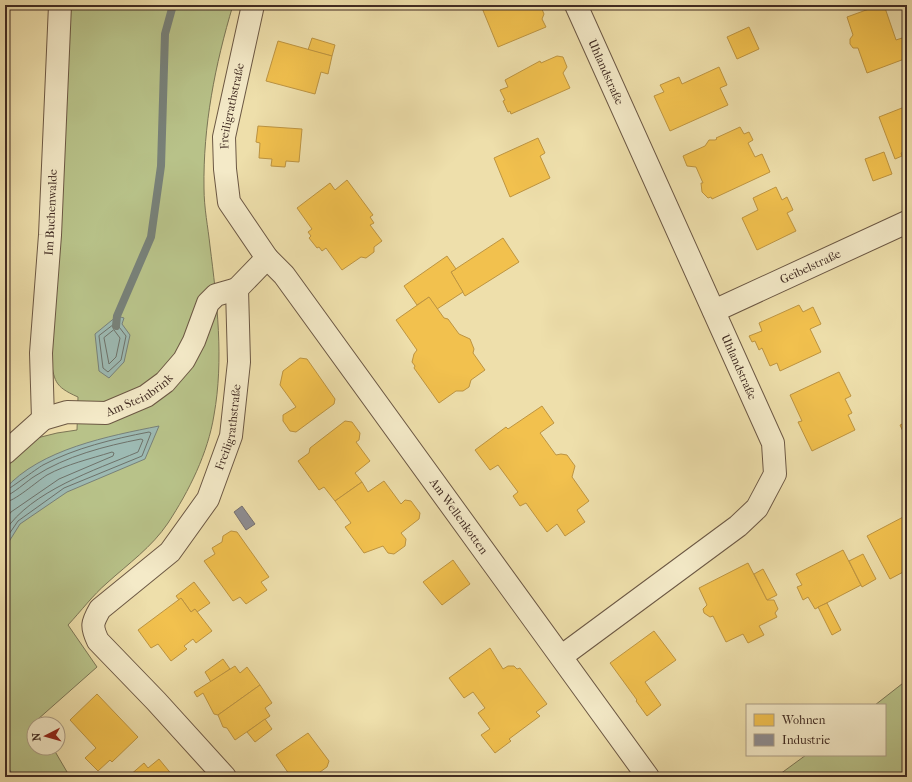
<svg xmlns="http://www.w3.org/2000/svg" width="912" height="782" font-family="'IM FELL French Canon',serif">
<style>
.green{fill:#b8c289;stroke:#7c7656}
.water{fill:#9dbab3;stroke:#788179}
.homes{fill:#f2c14e;stroke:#bd9441}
.industry{fill:#8d8d92;stroke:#767070}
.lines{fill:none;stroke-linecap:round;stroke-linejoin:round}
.shore{stroke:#6e726a;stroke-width:1}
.stream{stroke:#788179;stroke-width:8}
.minor-casing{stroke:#6c5844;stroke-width:24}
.minor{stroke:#f4eac8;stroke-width:22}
.labels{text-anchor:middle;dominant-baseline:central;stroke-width:4;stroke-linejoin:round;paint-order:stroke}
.street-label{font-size:12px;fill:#402b22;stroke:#f4eac8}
</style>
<rect width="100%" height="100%" fill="#eedfab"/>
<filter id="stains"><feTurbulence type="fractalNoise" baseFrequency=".005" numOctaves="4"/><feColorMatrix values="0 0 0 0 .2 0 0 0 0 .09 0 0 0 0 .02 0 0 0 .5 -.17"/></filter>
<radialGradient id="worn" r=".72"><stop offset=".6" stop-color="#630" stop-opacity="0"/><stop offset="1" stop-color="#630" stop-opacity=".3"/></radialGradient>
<g class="green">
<path d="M68,5H233C215,65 203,126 204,188C204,208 208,227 210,246C217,301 224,360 214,415C208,453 189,491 168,523C152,547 128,564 107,583C93,595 81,611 68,625L97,667L37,720L39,724H34V748H53L70,777H5V463L33,439L57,433L77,430L78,397C53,386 55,381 50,356Z"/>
<polygon points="907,680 907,777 776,777 806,755 885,755 885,705 875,705"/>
</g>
<g class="water">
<polygon points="117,316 124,318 122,324 130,335 124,362 109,378 99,371 95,334"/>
<path d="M159,426L145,459L67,492L20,524L5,548V489C40,449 109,436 159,426Z"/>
</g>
<g class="homes">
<polygon points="490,5 537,5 541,7 544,14 542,19 546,27 498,47 482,8"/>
<polygon points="880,5 884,5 896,40 902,38 907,51 907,58 867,73 858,48 853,48 850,44 850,39 853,35 847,17"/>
<polygon points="749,27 759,49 737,59 727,37"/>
<polygon points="312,38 335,45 332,56 308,50"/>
<polygon points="278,41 332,56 328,74 321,72 315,94 266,81"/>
<polygon points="557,56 563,57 567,67 563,73 570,88 511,114 510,111 508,112 503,101 505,100 500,90 508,87 505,80 540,61 541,63"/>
<polygon points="719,67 727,85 720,88 728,105 670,131 654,96 664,92 660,85 679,77 682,84"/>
<polygon points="907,106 907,151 901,153 902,156 895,159 879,117"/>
<polygon points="258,126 302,129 299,162 286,161 285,167 271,166 272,159 259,158 260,143 256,142"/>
<polygon points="740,127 744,134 749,132 753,140 748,143 755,157 762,154 770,172 712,199 711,197 708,198 702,192 701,183 703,183 696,167 687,166 683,156 705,146 709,140 715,140 717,139 716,138"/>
<polygon points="538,138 545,153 540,156 550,178 510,197 494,158"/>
<polygon points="884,152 892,174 873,181 865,159"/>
<polygon points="347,180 373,215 370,217 374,223 370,225 382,241 374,247 374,252 366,258 361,257 342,270 326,248 322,251 319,247 317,248 309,238 311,236 308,232 312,229 297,208 330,183 335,190"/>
<polygon points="776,187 782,200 787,197 793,210 787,213 796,231 757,250 742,218 758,210 753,198"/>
<polygon points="503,238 519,262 465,296 451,272"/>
<polygon points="447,256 456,269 451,272 463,292 437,309 429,297 417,305 404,286"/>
<polygon points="429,297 444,318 448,319 459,334 470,339 474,349 473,353 485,370 471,380 469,387 463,391 456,391 439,403 414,368 415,366 412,362 414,354 417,350 396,320"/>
<polygon points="799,305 803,312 813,307 821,324 810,329 821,352 780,371 777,363 770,366 762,348 759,350 755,341 752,342 749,336 762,331 759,323"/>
<polygon points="300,358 307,359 335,399 334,404 296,432 290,431 283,421 283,415 296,407 280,385 283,371"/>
<polygon points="839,372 851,396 845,399 852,413 848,415 855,430 812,451 798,422 802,421 790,395"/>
<polygon points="542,406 554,423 540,433 556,455 561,454 567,455 575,466 572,477 589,501 577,510 585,522 565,536 557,524 547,532 526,503 520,506 513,496 518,492 498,465 490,470 475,450 506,427 508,429"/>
<polygon points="345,421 352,422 360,433 359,440 356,442 370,461 355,473 362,482 335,501 324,487 319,490 298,461 309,453 310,448"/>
<polygon points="907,422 907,440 900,425"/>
<polygon points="384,481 401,504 405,500 411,501 420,513 419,519 401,533 406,539 405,546 394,554 388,553 383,546 364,553 345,527 351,523 335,501 362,482 368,492"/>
<polygon points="907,515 907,570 890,579 867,536"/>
<polygon points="231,531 237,532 269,577 261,582 267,590 246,604 240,597 233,601 204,561 215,554 212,548 222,542 223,536"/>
<polygon points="843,550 861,585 815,609 808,597 803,600 797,587 802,585 796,574"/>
<polygon points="863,554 876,579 862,587 849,561"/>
<polygon points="453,560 470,584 442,605 423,582"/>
<polygon points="748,563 767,600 774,600 778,609 775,613 777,617 759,626 764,635 748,643 743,634 726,642 713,616 710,617 704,613 703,609 707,605 699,588"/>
<polygon points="763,569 777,595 767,600 754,574"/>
<polygon points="194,582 210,603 197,612 195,609 191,612 181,598 179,600 176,596"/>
<polygon points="181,598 191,612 195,609 212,631 196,643 193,639 184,646 187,649 171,661 158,644 151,648 138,630"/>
<polygon points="827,603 841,630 832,635 818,607"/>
<polygon points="654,631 676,660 645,682 661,705 647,716 636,701 637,700 610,663"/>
<polygon points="490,648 503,669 508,666 514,666 517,669 520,668 547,704 536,712 540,716 509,739 511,741 495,753 481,735 490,729 478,713 485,708 473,692 464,698 449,678"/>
<polygon points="223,659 230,669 211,682 205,672"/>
<polygon points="235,666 240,673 247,667 260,685 218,715 214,714 203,693 197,697 194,692"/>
<polygon points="260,685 272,703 265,708 270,716 235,740 227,728 223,727 218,715"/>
<polygon points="97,694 138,737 112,762 110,760 98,771 85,758 96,748 70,720"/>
<polygon points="265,719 272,729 255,742 247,732"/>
<polygon points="308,733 329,761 327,767 313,777 291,777 276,755"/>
<polygon points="159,759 173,776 176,777 131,777 129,776 144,763 148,768"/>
</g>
<polygon class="industry" points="242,506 255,524 246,530 234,512"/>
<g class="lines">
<g class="shore">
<polygon points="116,323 126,336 121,360 108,372 103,368 99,336"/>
<polygon points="114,330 120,338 116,357 109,364 104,338"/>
<path d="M5,491C7,491 36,469 43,465C75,448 113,439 149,432L151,433L142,456L64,488L18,521L5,540"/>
<path d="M5,496C11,496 28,480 35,476C66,456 105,446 141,439L143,440L138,452C95,470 31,491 5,531"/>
<path d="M5,502C14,502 36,482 47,475C67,464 90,459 112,452L114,453L113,456L59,479L11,512L5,520"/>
</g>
<g class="stream">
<polyline points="116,326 117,316 151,237 161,166 165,34 173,5"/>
<polyline points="5,769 10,777"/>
</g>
<g class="minor-casing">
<g id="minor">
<path id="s1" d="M267,258L284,275L648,777"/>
<path id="s2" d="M714,311L907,222"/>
<path id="s3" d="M43,419L41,353L50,235L60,5"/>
<path id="s4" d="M5,453L43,419L67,412L106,413L146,396L165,382L184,360L194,341L208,303L216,295L237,289"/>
<polyline points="562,656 738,526 757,508 775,474 773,443 576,5"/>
<path id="s5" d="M225,777L156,701L98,641C91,626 92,623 100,609L170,552L208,499L231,436L239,362L237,289L267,258L229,202L225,169L224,137L253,5"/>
</g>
</g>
<use href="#minor" class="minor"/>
</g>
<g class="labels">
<g class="street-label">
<text transform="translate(606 72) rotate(66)">Uhlandstraße</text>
<text stroke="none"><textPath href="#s5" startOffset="798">Freiligrathstraße</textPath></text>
<text stroke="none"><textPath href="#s3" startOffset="207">Im Buchenwalde</textPath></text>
<text stroke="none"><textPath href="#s2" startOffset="106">Geibelstraße</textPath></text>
<text transform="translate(739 367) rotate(66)">Uhlandstraße</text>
<text stroke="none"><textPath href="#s4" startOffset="153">Am Steinbrink</textPath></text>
<text stroke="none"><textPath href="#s5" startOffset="451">Freiligrathstraße</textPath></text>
<text stroke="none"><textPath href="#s1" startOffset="322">Am Wellenkotten</textPath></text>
</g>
</g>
<rect width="912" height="782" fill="none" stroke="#eedfab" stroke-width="20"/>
<rect x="6" y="6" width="900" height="770" fill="none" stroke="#402b22" stroke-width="2"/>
<rect x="10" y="10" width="892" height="762" fill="none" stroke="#402b22"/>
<rect x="746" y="704" width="140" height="52" fill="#f4eac8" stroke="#ac9e86"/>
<rect x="754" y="714" width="20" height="12" fill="#f2c14e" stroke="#ac9e86"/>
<text x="782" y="724" font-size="12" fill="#402b22">Wohnen</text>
<rect x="754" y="734" width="20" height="12" fill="#8d8d92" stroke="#ac9e86"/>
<text x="782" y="744" font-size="12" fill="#402b22">Industrie</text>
<g transform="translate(46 736) rotate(264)"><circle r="19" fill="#f4eac8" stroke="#ac9e86"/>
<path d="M0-3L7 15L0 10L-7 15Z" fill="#8f2418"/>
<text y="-6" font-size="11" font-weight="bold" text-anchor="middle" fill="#402b22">N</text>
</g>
<rect width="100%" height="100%" filter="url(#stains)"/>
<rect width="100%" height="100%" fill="url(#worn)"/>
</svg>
